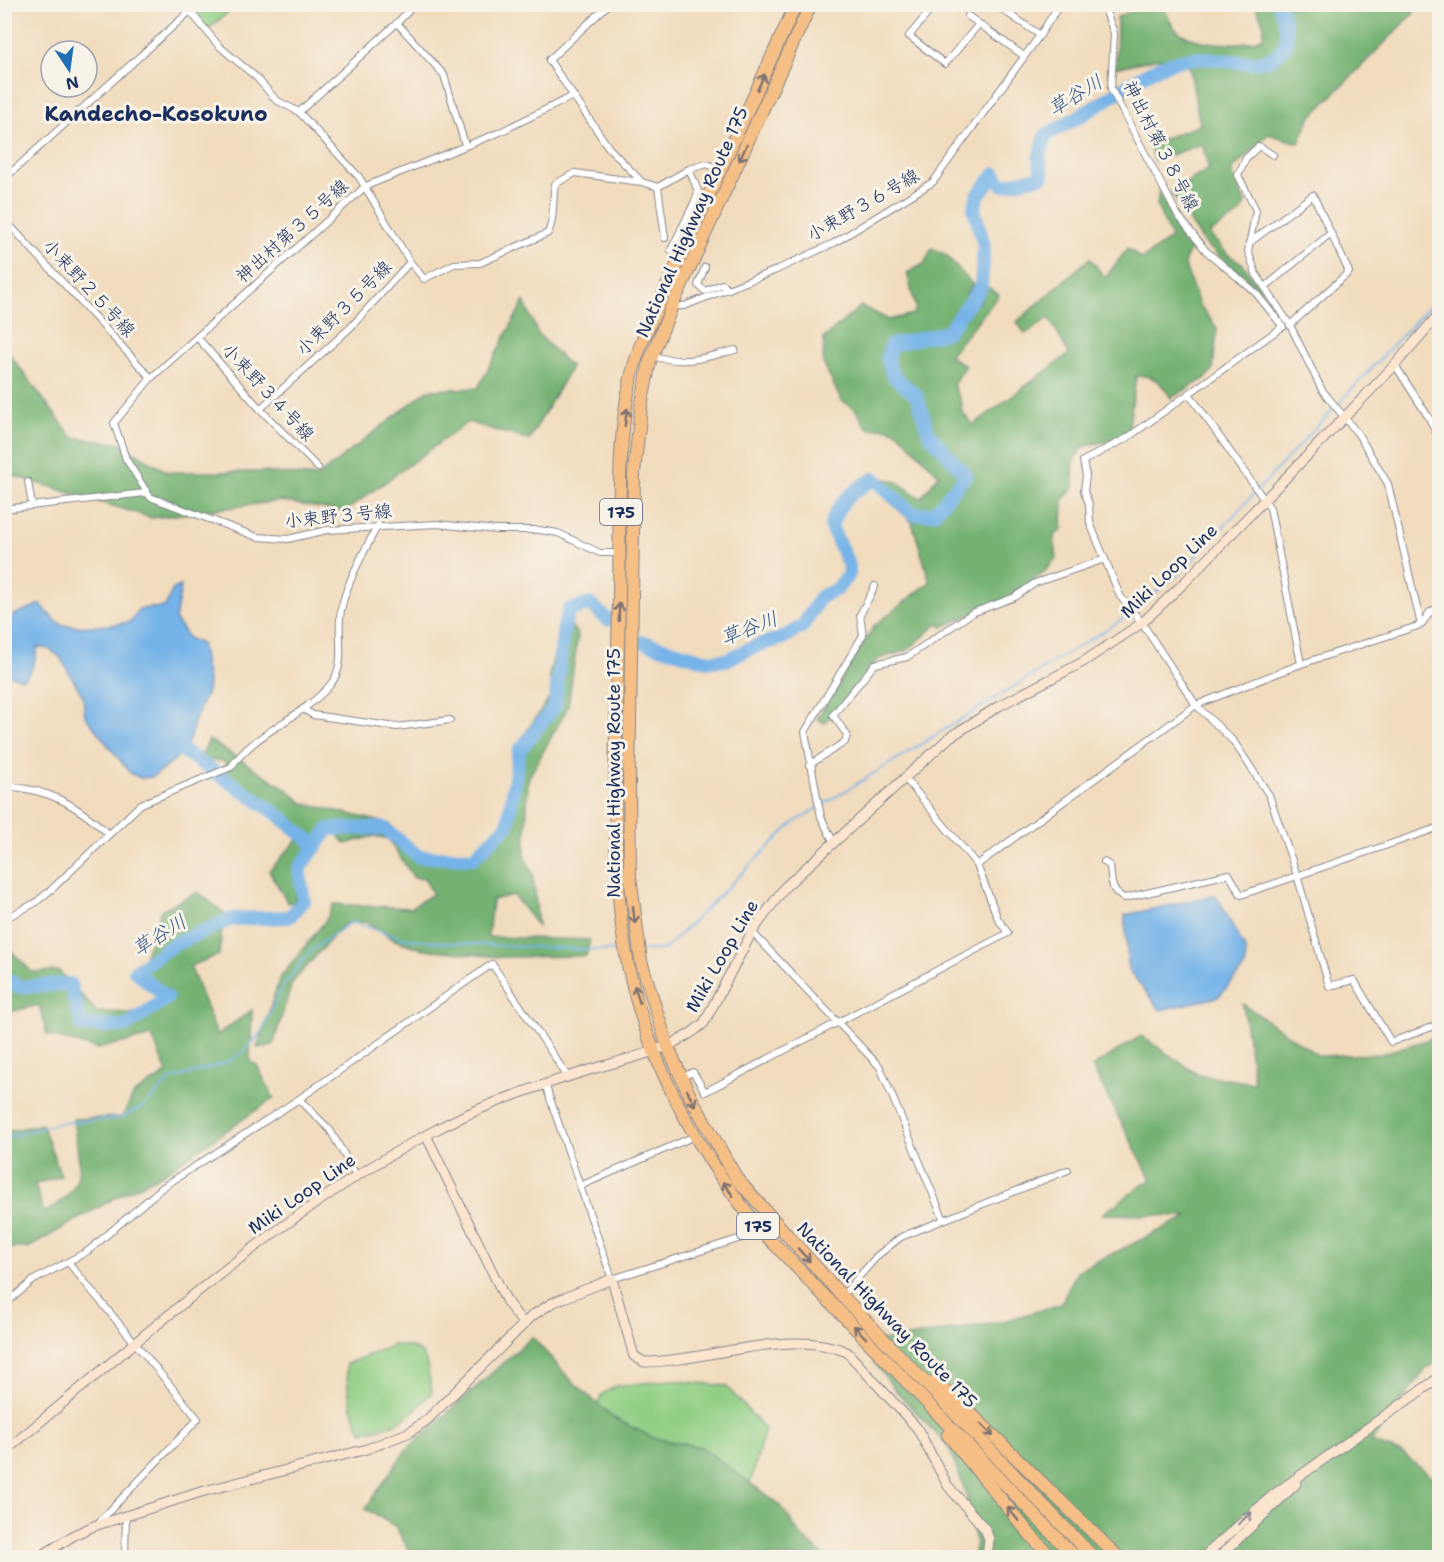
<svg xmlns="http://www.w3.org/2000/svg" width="1444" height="1562" font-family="'Shantell Sans','Klee One',sans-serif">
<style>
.green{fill:#92cf85;stroke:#567f72;stroke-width:1.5}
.forest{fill:#75b272;stroke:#487068;stroke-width:1.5}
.water{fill:#75b3e8;stroke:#4871a3;stroke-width:1.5}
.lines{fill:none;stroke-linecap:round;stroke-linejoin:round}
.stream{stroke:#75b3e8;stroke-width:2}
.river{stroke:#75b3e8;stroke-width:14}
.street-casing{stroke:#86868e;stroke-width:8}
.secondary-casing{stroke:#86868e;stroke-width:11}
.highway-casing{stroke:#86868e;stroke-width:14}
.street{stroke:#fff;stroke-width:6}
.secondary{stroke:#fbe5cf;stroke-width:9}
.highway{stroke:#f5bf86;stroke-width:12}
.oneway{stroke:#7d7070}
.oneway2{stroke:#8b8a96}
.labels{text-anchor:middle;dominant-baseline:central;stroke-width:6;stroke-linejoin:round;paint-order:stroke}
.shield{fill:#f7f3e8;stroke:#5d6a87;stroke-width:1.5}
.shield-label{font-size:16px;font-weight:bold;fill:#1b2f5e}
.street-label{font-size:18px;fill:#1b2f5e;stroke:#f7f3e8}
.water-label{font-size:20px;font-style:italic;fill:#365787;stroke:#f7f3e8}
.quarter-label{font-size:21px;font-weight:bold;fill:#1b2f5e;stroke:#f7f3e8}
</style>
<rect width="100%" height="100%" fill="#f7f3e8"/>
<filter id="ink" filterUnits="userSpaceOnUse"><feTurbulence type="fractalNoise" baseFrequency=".0167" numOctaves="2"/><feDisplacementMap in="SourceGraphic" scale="12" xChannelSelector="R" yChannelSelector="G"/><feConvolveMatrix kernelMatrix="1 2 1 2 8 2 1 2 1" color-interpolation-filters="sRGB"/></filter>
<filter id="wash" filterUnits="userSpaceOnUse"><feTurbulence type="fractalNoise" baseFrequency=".008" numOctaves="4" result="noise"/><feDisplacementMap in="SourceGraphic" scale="24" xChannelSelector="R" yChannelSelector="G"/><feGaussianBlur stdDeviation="1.35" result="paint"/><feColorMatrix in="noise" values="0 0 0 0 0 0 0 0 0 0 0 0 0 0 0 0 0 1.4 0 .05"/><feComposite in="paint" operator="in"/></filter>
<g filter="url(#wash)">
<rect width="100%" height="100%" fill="#f1dcbd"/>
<g class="green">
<polygon points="187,5 237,5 207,30"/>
<path d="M394,1345C431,1347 425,1361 432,1392C407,1420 400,1425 363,1432C349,1410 348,1389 346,1364Z"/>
<polygon points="671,1380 726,1386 765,1429 732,1550 593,1420 601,1395 616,1386"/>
</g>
<g class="forest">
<path d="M1146,5H1163C1166,11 1169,20 1173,26C1189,47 1241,46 1263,38L1264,25L1255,5H1411L1414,13L1310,118L1299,143L1268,134L1231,171L1245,202L1242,212L1209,234L1228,255L1242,263L1271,302L1267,305L1233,268L1204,243L1171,192L1209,169L1202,144L1154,161L1149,144L1200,125L1190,70L1184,57L1154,59L1116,68L1117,17Z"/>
<path d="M1159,190L1183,239L1191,248L1184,263L1198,303L1217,328L1213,369L1206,378L1171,398C1162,383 1154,374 1136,376L1128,433C1117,448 1081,434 1074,462C1072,469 1074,479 1074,487L1063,500L1062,530L1054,536L1057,558C1028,594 983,609 942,627L940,624L935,626L908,650L878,659L825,723L817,719L875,625L930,582L912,522L865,479L872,475L897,482L921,498L939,475L898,432L887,428L870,429L865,425L856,410L841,400L823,363L824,338L861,306L889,320L913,314L916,308L907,273L924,264L932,248L946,255L973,285L965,295L978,304L988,287L999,295L949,356L965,365L953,385L962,404L961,410L973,425L1069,354L1049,318L1025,334L1017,322L1090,258L1105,278L1128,248L1142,259L1171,238L1157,206Z"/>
<polygon points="524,301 538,334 571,367 529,440 468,422 344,512 279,501 152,518 5,473 4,347 72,437 122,444 167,472 264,472 317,477 428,390 478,388"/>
<path d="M570,624L578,635L568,707L528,779L525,858L533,874L538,926L513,895L492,900L488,937L590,940L586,956L499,957L423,949L395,940L365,922L344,924L292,983L273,1045L257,1048L280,978L326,920L334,904L410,908L433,894L424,878H414L388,839L374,836L346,844L331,829L309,857L299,862C296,874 299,894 294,902L288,903L269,871L298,839L230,779L224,761L199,760L209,740L287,789L303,803L390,824L411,855L433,861L465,862L512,820L518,798L510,770L517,745L554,692L549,676L561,626Z"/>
<path d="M198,892L224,913L219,955L190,966L217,1035L252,1010L250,1060L257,1066L274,1098L161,1175L120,1195L28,1248H5V1132L42,1124L61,1176L35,1184L44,1213C91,1187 79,1164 73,1119L122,1117L134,1094L167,1073L152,1036L97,1049L47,1035L39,1005L5,1013V945L32,972L59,971L97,1012L138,1013L170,993L139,971L161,910Z"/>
<polygon points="1243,1004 1319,1056 1381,1054 1439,1036 1439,1360 1426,1369 1371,1442 1402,1453 1439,1483 1439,1557 973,1557 976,1544 965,1490 948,1446 896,1391 873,1361 869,1343 997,1323 1061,1304 1077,1271 1189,1216 1102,1214 1151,1179 1092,1067 1141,1036 1199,1075 1254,1083"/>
<polygon points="532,1337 569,1378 612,1417 653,1438 701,1447 781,1506 801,1536 825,1557 413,1557 395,1526 365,1509 406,1450"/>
</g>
<g class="water">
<path d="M181,586L175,619L188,638L201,644L208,681L207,692L196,717L188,743L173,762L152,777L140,778L130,773L85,716L83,696L60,657L49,649L37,647C36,659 33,672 23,679L5,674V629L13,615L41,604C46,611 52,619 60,624C71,629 117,625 130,622L139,609L165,607L173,589Z"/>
<polygon points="1216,895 1246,951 1245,967 1218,997 1160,1010 1128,969 1125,915"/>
</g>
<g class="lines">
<g class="stream">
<polyline points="644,950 664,950 792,824 1123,619 1181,572 1440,295"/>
<polyline points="4,1138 60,1123 121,1118 144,1106 170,1080 225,1063 241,1054 261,1033 281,989 309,952 351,922 402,938 448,943 621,951"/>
</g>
<g class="river">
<path d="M643,642L708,661L726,660L756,646L783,638L803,626L820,597L837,589L849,574V566L831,526C838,502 852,491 874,479L913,514L934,513L966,475L929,434L917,396L893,376L887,358L891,345L947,332L981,287L984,246L974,209L978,195L995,174L1003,185L1043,176L1039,159L1046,135C1066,124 1087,113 1106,100C1132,83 1155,64 1187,59C1214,54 1254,72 1277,55C1294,43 1284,20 1279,4"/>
<polyline points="171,737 174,745 276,813 316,846"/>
<polyline points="4,977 19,987 70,984 82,1026 126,1026 167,998 135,971 173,945 231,919 289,917 304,901 299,869 329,829 384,828 419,857 473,858 508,825 519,751 555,706 564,626 569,610 590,604 608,620"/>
</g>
</g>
</g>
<g filter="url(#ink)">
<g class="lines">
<g class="street-casing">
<g id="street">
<polyline points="184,4 219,46 257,78 276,100 299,112 359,177 410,262 350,328 260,409"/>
<polyline points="609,4 549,60 609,148 642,182 658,187 665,238"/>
<polyline points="936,4 909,36 945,64 979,24"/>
<polyline points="994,4 1040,35"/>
<polyline points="1103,4 1114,33 1111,89 1177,214 1206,251 1255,292 1283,327"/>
<polyline points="968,16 1024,56"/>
<polyline points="397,23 415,4"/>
<polyline points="573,96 498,133 366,186 151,378 114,423 126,459 150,497 257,537 288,539 327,530 437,524 497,530 539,530 558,533 600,553 620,553"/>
<polyline points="299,112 397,23 444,75 465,145"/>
<polyline points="1273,155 1259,146 1246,158 1238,175 1256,210 1248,251 1256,274 1290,325 1322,390 1358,434 1388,484 1421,625"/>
<polyline points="4,179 189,12"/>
<polyline points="658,187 689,169"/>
<polyline points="4,219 151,378"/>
<polyline points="1249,243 1313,195 1349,272 1290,325"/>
<polyline points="671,250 697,197 698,191 689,169 707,164 721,170"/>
<path d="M410,262L424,279L454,264L480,263L548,233C555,218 552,201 555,184L575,173L641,182"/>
<polyline points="705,267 698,285 705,291 722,284 729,289"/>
<polyline points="1265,287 1331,233"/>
<polyline points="672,306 684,306 774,271 834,243 933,182 1040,35 1060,4"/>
<polyline points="1282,327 1127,438 1083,461 1086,476 1084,491 1089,504 1090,523 1120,596 1142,623 1196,705 1234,742 1269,795 1297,875 1329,986 1354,980 1391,1042 1440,1024"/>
<polyline points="197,337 260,409 318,468"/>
<path d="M652,356C685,365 704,358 735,350"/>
<polyline points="1395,365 1429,418 1440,441"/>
<polyline points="1190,395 1270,508 1301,664"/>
<polyline points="28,482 32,505"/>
<polyline points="4,509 145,493"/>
<polyline points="303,709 313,715 397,727 450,720"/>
<polyline points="809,765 845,742 847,735 833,715 875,664 907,657 972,613 1015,597 1035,583 1105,559"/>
<path d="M4,786C50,789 75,804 109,834"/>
<polyline points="833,841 821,817 805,732 863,635 860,615 875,586"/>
<path d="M1104,862L1110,866C1112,881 1110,893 1125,898L1229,874L1241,895L1440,827"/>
<polyline points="977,865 1196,705 1301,664 1421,625 1430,612 1440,607"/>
<path d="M4,919L35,903L52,889L141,804L231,767C256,731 302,718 330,685C346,666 338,642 340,619C341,592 365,550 378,525"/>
<polyline points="752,932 880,1067 943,1218"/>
<polyline points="682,1077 693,1072 705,1092 1008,933 998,919 977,865 904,777"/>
<polyline points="545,1084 612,1279 751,1235 772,1220"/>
<polyline points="299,1099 330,1130 356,1175"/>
<polyline points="580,1186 695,1136"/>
<polyline points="68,1262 198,1419 96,1525"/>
<polyline points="842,1296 878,1255 901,1237 1068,1170"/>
<polyline points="4,1305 34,1280 88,1251 163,1187 299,1099 492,964 568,1077"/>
<polyline points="125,1558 126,1515"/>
</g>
</g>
<g class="secondary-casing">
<g id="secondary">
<polyline points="426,1135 507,1302 523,1323"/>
<path d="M4,1452C139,1341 274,1217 428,1134C477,1107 529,1089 583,1072C623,1059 672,1052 704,1023L752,932L785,887L950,737L999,706L1083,662L1142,623L1184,583L1395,365L1440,313"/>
<path d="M38,1558L76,1534L94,1526L201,1492L367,1449L410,1432L427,1420L533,1315L554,1302L612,1279L634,1356L644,1362C705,1362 790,1327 847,1352L917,1428L948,1486L985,1529L989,1539L987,1558"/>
<polyline points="1202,1558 1273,1495 1440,1377"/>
<polyline points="1218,1558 1296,1484"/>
</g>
</g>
<g class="highway-casing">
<g id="highway">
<path d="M796,4L643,339C613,414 621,512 619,593C618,701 610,811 621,919C632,1032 689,1142 760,1229L1076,1558"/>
<polyline points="811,4 672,306 650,361 641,407 634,473 629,783 630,876 641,961 667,1045 690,1096 737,1179 842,1296 1094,1558"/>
<polyline points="933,1382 953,1396 1119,1558"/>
<polyline points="948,1435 1033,1538 1052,1558"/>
</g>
</g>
<use href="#street" class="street"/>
<use href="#secondary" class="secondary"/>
<use href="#highway" class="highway"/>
</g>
<defs><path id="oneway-shaft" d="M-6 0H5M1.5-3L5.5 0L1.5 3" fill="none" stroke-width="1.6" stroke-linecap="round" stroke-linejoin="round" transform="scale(1.5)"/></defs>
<g class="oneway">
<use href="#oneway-shaft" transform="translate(761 82) rotate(-65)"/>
<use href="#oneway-shaft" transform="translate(743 153) rotate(114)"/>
<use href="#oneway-shaft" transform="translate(626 417) rotate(-82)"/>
<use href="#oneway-shaft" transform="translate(619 612) rotate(-89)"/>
<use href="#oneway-shaft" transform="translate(634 915) rotate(83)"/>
<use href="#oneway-shaft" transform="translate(637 994) rotate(-106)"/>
<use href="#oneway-shaft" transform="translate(691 1098) rotate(64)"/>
<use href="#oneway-shaft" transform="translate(728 1189) rotate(-126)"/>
<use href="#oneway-shaft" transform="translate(804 1255) rotate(47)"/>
<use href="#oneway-shaft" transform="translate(860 1332) rotate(-134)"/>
<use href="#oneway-shaft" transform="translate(987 1430) rotate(44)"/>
<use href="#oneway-shaft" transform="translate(1013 1514) rotate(-129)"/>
</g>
<use class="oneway2" href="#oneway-shaft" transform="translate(1245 1518) rotate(-42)"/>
</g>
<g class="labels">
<g class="shield">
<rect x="600" y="499" width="42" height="26" rx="4.5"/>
<rect x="737" y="1213" width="42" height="26" rx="4.5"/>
</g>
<g class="shield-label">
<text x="621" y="512">175</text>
<text x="758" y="1226">175</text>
</g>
<g class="street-label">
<text transform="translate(1161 146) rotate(63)">神出村第３８号線</text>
<text transform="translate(863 205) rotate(-30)">小束野３６号線</text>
<text transform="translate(692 222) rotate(-66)">National Highway Route 175</text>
<text transform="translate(292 231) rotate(-42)">神出村第３５号線</text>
<text transform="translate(89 288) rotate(47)">小束野２５号線</text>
<text transform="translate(344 308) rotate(-45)">小束野３５号線</text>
<text transform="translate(268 392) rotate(47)">小束野３４号線</text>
<text transform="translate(338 516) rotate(-6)">小束野３号線</text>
<text transform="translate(1169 571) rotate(-44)">Miki Loop Line</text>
<text transform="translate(614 773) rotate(-90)">National Highway Route 175</text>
<text transform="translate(722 956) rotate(-60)">Miki Loop Line</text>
<text transform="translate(302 1194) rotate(-35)">Miki Loop Line</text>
<text transform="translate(887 1315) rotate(46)">National Highway Route 175</text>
</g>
<g class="water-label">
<text transform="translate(1075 95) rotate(-31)">草谷川</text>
<text transform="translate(749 628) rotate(-21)">草谷川</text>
<text transform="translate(159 935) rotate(-32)">草谷川</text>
</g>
<g class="quarter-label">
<text x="156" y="114">Kandecho-Kosokuno</text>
</g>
</g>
<rect width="1444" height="1562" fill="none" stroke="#f7f3e8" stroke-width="24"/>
<g transform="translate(69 69) rotate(167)"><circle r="28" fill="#f7f3e8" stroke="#9fa5b1" stroke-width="1.5"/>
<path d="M0-4.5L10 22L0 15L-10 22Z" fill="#1f6fb2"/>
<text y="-9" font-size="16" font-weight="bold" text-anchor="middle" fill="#1b2f5e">N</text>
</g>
</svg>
